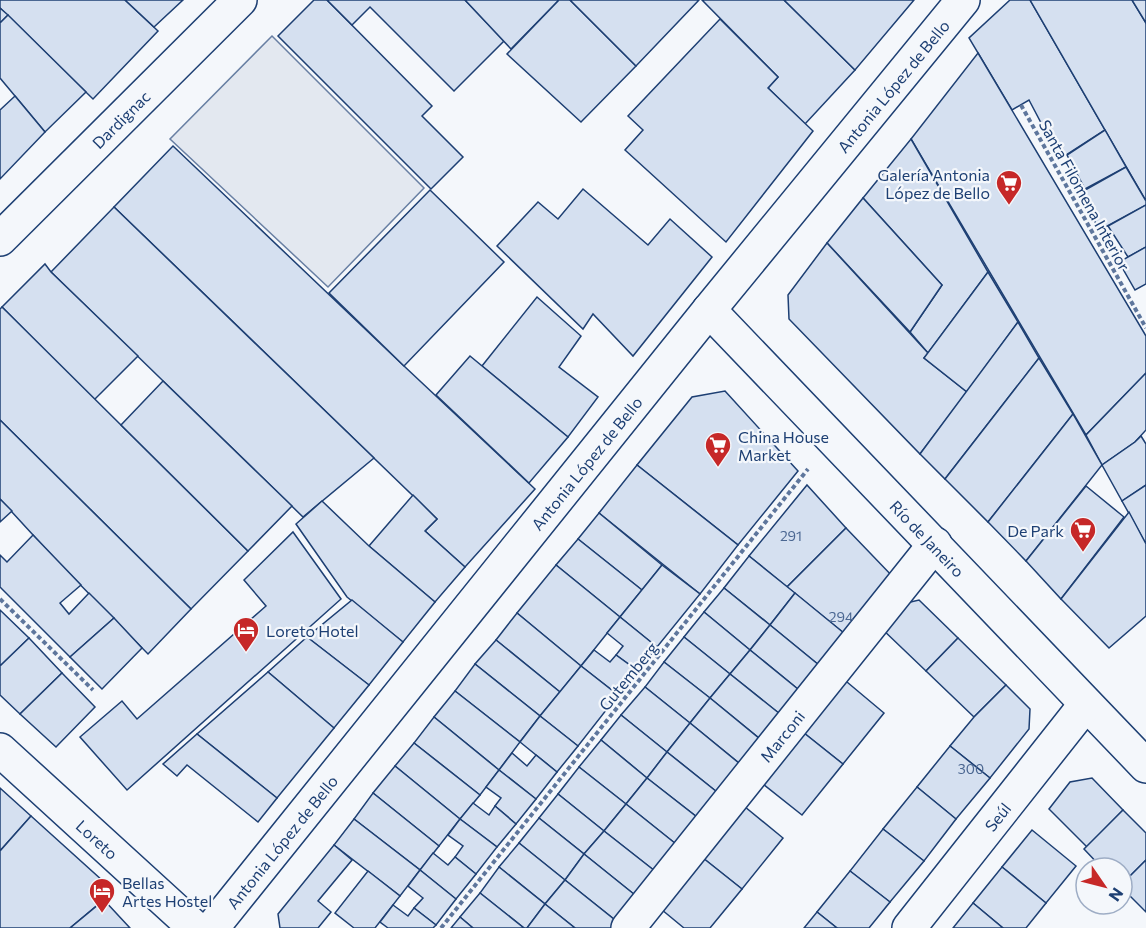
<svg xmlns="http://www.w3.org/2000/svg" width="1146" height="928" font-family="Commissioner,sans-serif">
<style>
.parking{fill:#e3e8f0;stroke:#687fa3;stroke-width:1.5}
.building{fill:#d5e0f0;stroke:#1d3f73;stroke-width:1.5}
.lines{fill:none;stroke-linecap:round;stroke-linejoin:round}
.minor-casing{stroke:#1d3f73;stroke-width:36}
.major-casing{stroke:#1d3f73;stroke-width:36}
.path{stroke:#5e769c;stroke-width:4;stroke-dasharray:4.5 3;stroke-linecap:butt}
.minor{stroke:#f4f7fb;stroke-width:33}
.major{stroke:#f4f7fb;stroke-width:33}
.labels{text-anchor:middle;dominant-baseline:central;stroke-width:4.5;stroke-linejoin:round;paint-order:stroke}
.number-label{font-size:14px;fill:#4b6792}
.street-label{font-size:16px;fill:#1d3f73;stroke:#f4f7fb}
.poi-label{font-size:16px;fill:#1d3f73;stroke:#f4f7fb;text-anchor:start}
</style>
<rect width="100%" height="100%" fill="#f4f7fb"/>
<polygon class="parking" points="272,36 424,188 328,287 170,139"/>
<g class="building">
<polygon points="0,0 125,0 158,31 93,99 0,8"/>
<polygon points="125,0 183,0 154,27"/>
<polygon points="314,0 327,0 432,106 422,116 463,157 431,189 278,36"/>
<polygon points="327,0 465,0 504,41 454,91 370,7 352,25"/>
<polygon points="465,0 559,0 511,49"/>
<polygon points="559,0 570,0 636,66 581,122 507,54"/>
<polygon points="570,0 699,0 636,66"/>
<polygon points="702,0 784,0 855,70 805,124 768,88 778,77"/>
<polygon points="784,0 914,0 855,70"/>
<polygon points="1010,0 1030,0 1105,130 1060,159 1029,100 1012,110 969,38"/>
<polygon points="1030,0 1132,0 1146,23 1146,201"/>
<polygon points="1132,0 1146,0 1146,23"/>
<polygon points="0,8 8,15 0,23"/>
<polygon points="8,15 86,92 45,132 0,78 0,23"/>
<polygon points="720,19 778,77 768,88 813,131 726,242 625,150 643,130 628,116"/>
<polygon points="978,53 1146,336 1146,373 1086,435 911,139"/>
<polygon points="15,96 45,132 0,179 0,110"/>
<polygon points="1105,130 1126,167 1085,189 1067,155"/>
<polygon points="911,139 988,272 928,353 910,332 942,285 863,198"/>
<polygon points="173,146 404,366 535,489 465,567 425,531 437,519 114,207"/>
<polygon points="1126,167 1146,201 1146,205 1100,230 1078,194"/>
<polygon points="583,189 648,245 670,219 712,257 633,356 593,314 583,329 497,246 538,202 558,219"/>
<polygon points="430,190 504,262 404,366 329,293"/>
<polygon points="863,198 942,285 910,332 827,243"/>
<polygon points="1146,205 1146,247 1128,257 1108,226"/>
<polygon points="114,207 374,458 303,517 51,272"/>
<polygon points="827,243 928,353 924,358 967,392 920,454 789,319 788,295"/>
<polygon points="1146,247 1146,284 1135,290 1119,262"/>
<polygon points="45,264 51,272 138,356 94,400 2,307"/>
<polygon points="988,272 1018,322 967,392 924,358"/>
<polygon points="537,297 581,336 559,367 598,397 568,437 482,366"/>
<polygon points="2,307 248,551 191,609 0,420 0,309"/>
<polygon points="1018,322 1039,358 945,479 920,454"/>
<polygon points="470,356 568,437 529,483 436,395"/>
<polygon points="1039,358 1073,414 988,522 945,479"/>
<polygon points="1146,373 1146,430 1135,442 1102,465 1086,435"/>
<polygon points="163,381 292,506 248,551 121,425"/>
<polygon points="725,391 798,471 738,545 637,465 692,397"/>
<polygon points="1073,414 1102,465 1026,561 988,522"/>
<polygon points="0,420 191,609 148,654 56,560 0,499"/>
<polygon points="1141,436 1146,444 1146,485 1122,501 1102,465 1135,442"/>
<polygon points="637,465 738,545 700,594 599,513"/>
<polygon points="807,485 846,528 787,587 749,556"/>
<polygon points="1146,485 1146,544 1122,501"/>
<polygon points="1086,486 1124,517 1061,599 1026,561"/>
<polygon points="413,495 437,519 425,531 465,567 435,602 369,546"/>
<polygon points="0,499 12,511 0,522"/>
<polygon points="322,501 369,546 435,602 403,642 347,597 296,524"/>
<polygon points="1129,512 1146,544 1146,616 1109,648 1061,599"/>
<polygon points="599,513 662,565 642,590 578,539"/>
<polygon points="846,528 896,580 850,638 787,587"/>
<polygon points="293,532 341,599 127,790 80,737 122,701 137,719 266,606 244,580"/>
<polygon points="33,535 81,585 60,603 69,614 89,593 114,618 70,657 0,587 0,555 7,562"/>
<polygon points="578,539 642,590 620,617 556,565"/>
<polygon points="749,556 795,593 770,625 724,588"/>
<polygon points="556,565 620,617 581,666 517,613"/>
<polygon points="662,565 700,594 657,647 620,617"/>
<polygon points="724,588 770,625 750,650 704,612"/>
<polygon points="795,593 850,638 825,670 770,625"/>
<polygon points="352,600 403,642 369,685 307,637"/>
<polygon points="919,600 958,638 926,671 880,627 898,605"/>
<polygon points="0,610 29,638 0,666"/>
<polygon points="704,612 750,650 730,674 684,637"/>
<polygon points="517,613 581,666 560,692 496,640"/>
<polygon points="620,617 657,647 638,671 616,655 623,646 607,633"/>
<polygon points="114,618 142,648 102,689 70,657"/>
<polygon points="770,625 825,670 804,694 750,650"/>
<polygon points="307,637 369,685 334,728 268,672"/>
<polygon points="684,637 730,674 710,698 664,662"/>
<polygon points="29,638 62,673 20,714 0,695 0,666"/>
<polygon points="958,638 1006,685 974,717 926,671"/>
<polygon points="496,640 560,692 540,716 475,664"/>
<polygon points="594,650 610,662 616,655 638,671 618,695 581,666"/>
<polygon points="750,650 804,694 785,718 730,674"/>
<polygon points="664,662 710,698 690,723 645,687"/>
<polygon points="475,664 540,716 520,742 455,691"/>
<polygon points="581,666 618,695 578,746 540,716"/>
<polygon points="268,672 334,728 277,798 197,734"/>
<polygon points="62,673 95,707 56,747 20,714"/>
<polygon points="730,674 785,718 765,743 710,698"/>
<polygon points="841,677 884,713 843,764 799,729"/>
<polygon points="1006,685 1030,709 1029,729 990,778 950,746 974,717"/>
<polygon points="645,687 690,723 667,752 621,715"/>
<polygon points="455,691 520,742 499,770 434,717"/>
<polygon points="710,698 765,743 745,768 690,723"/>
<polygon points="621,715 667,752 647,778 601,740"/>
<polygon points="540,716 578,746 557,772 520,742"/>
<polygon points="434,717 499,770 480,795 414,743"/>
<polygon points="690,723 745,768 722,796 667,752"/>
<polygon points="799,729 843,764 802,815 758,780"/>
<polygon points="197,734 277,798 258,822 187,765 177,776 163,764"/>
<polygon points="601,740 647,778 626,804 579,767"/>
<polygon points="414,743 480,795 460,819 395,766"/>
<polygon points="950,746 990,778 956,819 917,787"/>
<polygon points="667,752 722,796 702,821 647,778"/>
<polygon points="512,753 527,766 536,755 557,772 536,799 499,770"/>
<polygon points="395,766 460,819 439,846 373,793"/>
<polygon points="579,767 626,804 604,831 558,794"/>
<polygon points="499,770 536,799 516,824 495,806 501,798 486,787"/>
<polygon points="647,778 702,821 681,848 626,804"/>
<polygon points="1092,778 1123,810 1087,847 1049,809 1070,782"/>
<polygon points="917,787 956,819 924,861 883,829"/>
<polygon points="0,788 31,816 0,851"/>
<polygon points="373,793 439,846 420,870 354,819"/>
<polygon points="558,794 604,831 584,854 539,818"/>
<polygon points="739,802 783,838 742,889 698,854"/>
<polygon points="473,803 489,815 495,806 516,824 497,847 460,819"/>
<polygon points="626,804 681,848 660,875 604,831"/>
<polygon points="1123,810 1146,833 1146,860 1122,884 1122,868 1102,868 1084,849"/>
<polygon points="31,816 114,891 70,928 0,928 0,851"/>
<polygon points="539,818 584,854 565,880 519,843"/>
<polygon points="354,819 420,870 400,896 334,845"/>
<polygon points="460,819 497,847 476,874 455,857 463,846 448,835"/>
<polygon points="883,829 924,861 890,902 850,871"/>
<polygon points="1032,830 1076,866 1046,903 1002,867"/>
<polygon points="604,831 660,875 640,899 584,854"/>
<polygon points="519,843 565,880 545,904 499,867"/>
<polygon points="334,845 352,860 318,901 331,912 318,928 280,928 278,914"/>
<polygon points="433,853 448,865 455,857 476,874 456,899 420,870"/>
<polygon points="584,854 640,899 620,924 565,880"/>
<polygon points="698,854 742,889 710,928 684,928 656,905"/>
<polygon points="1146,860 1146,912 1122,888 1122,884"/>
<polygon points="499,867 545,904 527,928 524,928 480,893"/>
<polygon points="1002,867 1046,903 1026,928 1003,928 973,903"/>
<polygon points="420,870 456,899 436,925 414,908 423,898 408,886"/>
<polygon points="368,871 400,896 375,928 354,928 335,913"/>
<polygon points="850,871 890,902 869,928 837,928 817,912"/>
<polygon points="565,880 620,924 617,928 575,928 545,904"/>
<polygon points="480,893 524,928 473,928 460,917"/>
<polygon points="104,900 130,928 70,928"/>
<polygon points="973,903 1003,928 953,928"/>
<polygon points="545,904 575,928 527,928"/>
<polygon points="393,905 408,916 414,908 436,925 433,928 388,928 380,922"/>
<polygon points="817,912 837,928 804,928"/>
<polygon points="460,917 473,928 451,928"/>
</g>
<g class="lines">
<g class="minor-casing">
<g id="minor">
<path id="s1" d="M0,239L240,0"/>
<path id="s2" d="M709,310L1146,766"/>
<path id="s3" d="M212,928L709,310L963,0"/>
<path id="s4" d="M628,928L935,544"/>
<path id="s5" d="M909,928L1086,704"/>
</g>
</g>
<g class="major-casing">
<g id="major">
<path id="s6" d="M0,750L195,928"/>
</g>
</g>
<g class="path">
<polyline points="1021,105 1146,328"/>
<polyline points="0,599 93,690"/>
<polyline points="441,928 808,469"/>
</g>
<use href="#minor" class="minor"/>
<use href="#major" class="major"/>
</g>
<defs>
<g id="supermarket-pin" transform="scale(1.35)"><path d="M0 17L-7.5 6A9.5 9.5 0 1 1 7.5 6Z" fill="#c62828" stroke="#f4f7fb"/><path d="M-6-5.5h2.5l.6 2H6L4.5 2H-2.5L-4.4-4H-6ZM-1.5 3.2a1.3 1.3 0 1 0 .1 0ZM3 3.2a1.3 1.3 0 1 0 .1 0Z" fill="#fff"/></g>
<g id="hotel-pin" transform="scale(1.35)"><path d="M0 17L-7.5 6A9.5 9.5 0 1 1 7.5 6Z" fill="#c62828" stroke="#f4f7fb"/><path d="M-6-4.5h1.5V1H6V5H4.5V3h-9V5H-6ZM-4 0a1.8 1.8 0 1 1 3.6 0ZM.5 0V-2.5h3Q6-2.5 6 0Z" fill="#fff"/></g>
</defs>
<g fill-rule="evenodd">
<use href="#supermarket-pin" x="1009" y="183"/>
<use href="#supermarket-pin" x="718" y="445"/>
<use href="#supermarket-pin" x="1083" y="530"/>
<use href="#hotel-pin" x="246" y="630"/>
<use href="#hotel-pin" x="102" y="891"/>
</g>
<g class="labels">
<g class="number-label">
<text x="791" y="535">291</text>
<text x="841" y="616">294</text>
<text x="971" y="768">300</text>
</g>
<g class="street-label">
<text stroke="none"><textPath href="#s3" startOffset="1083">Antonia López de Bello</textPath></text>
<text stroke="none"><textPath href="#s1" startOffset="170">Dardignac</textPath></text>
<text transform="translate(1085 195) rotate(61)">Santa Filomena Interior</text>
<text stroke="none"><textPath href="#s3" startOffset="597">Antonia López de Bello</textPath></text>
<text stroke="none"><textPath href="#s2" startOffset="316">Río de Janeiro</textPath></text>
<text transform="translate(628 676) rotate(-51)">Gutemberg</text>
<text stroke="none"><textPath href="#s4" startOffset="246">Marconi</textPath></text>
<text stroke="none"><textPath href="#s5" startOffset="142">Seúl</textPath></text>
<text stroke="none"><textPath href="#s6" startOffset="132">Loreto</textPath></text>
<text stroke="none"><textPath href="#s3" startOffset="111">Antonia López de Bello</textPath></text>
</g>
<g class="poi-label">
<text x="990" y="174" text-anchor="end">Galería Antonia<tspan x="990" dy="18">López de Bello</tspan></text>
<text x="738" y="436">China House<tspan x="738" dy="18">Market</tspan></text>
<text x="1064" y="530" text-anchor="end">De Park</text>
<text x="266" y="630">Loreto Hotel</text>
<text x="122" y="882">Bellas<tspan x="122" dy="18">Artes Hostel</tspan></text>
</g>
</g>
<g transform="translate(1104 886) rotate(125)"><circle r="28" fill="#f4f7fb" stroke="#9eadc5" stroke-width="1.5"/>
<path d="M0-4.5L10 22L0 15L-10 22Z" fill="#c62828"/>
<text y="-9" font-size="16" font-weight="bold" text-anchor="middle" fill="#1d3f73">N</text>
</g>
</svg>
